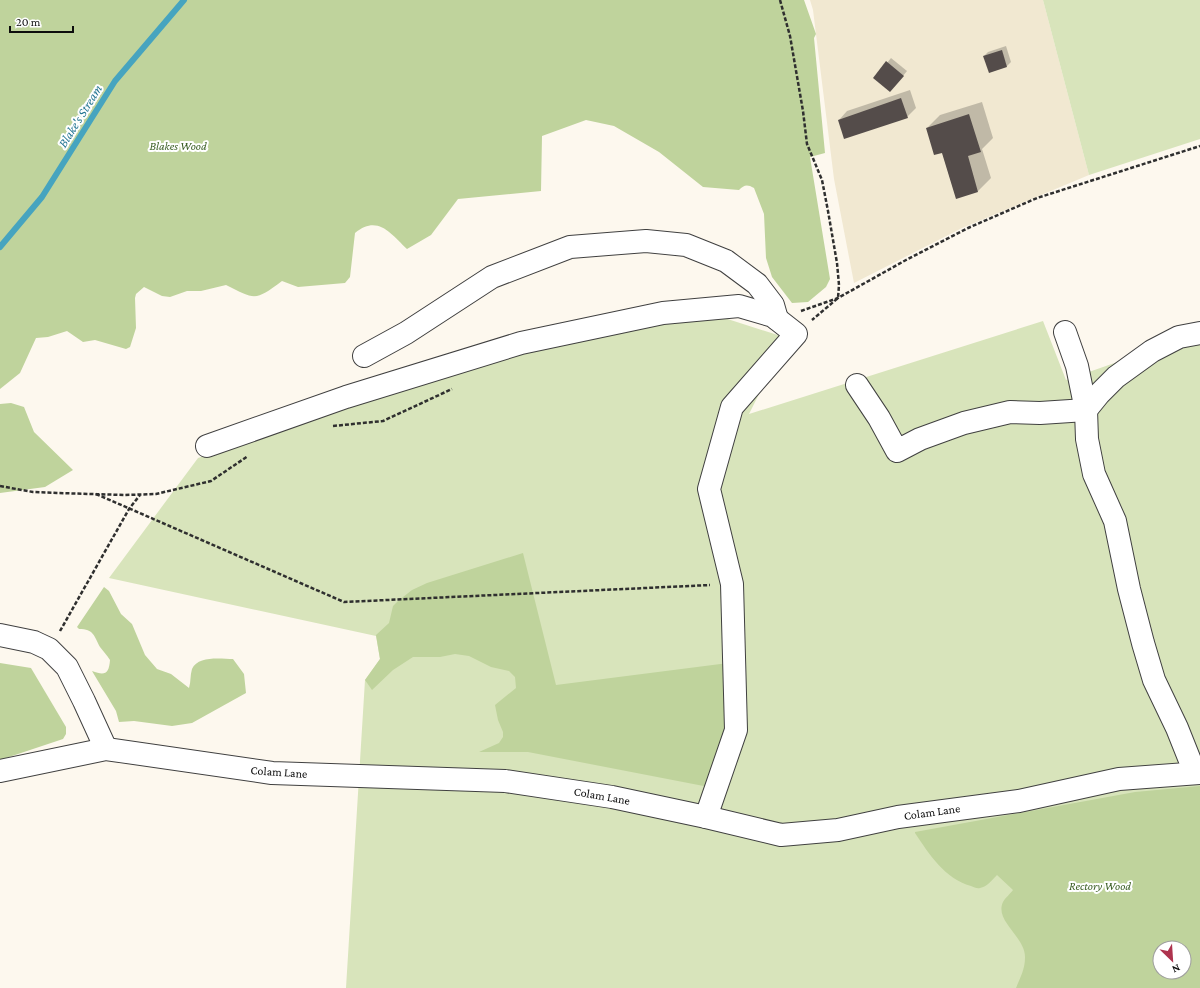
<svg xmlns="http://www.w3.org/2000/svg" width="1200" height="988" font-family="'Crimson Pro',serif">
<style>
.farmland{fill:#f1e8d1}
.green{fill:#d8e4bb;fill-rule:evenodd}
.forest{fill:#bfd39c;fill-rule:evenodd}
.shadow{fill:#0003}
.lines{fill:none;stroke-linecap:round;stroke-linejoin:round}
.stream{stroke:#46a4bf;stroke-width:6}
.building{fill:#544c4a}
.minor-casing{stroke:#404040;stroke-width:24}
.path{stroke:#2f2f2f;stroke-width:2.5;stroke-dasharray:4 2;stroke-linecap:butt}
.minor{stroke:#fff;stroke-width:22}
.labels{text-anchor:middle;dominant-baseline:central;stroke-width:4;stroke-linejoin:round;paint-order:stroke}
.park-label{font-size:12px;font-style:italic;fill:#3a5e24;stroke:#fff}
.street-label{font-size:12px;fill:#0d0d0d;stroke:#fff}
.water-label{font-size:13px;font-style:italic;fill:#237592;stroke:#fff}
</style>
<rect width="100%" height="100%" fill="#fdf8ee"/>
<polygon class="farmland" points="810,0 1043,0 1089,175 962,228 854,283 834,179 813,10"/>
<g class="green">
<polygon points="1043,0 1200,0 1200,139 1089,175"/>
<path d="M712,314L787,338L749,414L1043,321L1066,380L1200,333V988H346L365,680L380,659L376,636L109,578L198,458L334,411L480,364L623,330ZM1160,948H1184V972H1160Z"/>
</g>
<g class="forest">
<path d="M0,0H804L816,34L814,38L825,153L810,157L830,279L826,287L808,302L792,303L772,277L766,258L764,214L754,188C747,184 744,185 739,190L703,187L659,152L614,126L586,120L542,136L541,191L458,199L431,235L407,249C391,234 378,214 355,233L350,277L345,283L298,287L282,281C255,301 256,300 226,285L201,291H187L170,297L162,296L144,287L136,294L135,298L136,328L130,347L126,349L95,340L83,342L67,331L48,337L36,338L20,373L0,389Z"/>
<polygon points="11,403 24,407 34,432 73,470 45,487 0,493 0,404"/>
<polygon points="523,553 556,685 744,661 714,788 528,752 479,752 499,743 503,737 503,732 498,720 495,705 516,688 515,677 509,671 491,667 469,656 455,654 440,657 413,657 393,670 372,690 365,680 380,659 376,635 389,623 393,606 398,601 412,590 427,583"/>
<path d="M104,587L109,591L121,614L132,624L145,655L157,669L171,674L189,688C191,682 190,675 192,669C198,655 222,659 233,659L244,674L246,693L192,723L172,726L134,721L119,722L116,711L92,671C105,676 109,674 110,660C107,655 103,651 100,647C94,636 94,629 79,629L77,627Z"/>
<polygon points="0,663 31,668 66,727 66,734 63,739 0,760"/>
<path d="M1200,786V988H1016C1020,978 1025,969 1025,958C1026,937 994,921 1003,902C1005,898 1011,893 1013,890L997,875C992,880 987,887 980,888C977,889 974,887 971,886C945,879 929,854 915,833V832L1135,792ZM1160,948H1184V972H1160Z"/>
</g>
<g class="shadow">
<polygon points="1006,46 1011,62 1007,66 990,72 984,56 988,52"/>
<polygon points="891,58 907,71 894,87 875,78"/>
<polygon points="910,90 916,108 907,117 839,120 847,111"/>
<polygon points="982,102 993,138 982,149 991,178 978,191 956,197 942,152 927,128 940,115"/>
</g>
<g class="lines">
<polyline class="stream" points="0,247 42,197 115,81 184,0"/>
</g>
<g class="building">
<polygon points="1002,50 1007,67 989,73 983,56"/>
<polygon points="886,61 904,76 890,92 873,78"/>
<polygon points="901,98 908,118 844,139 838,120"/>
<polygon points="969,114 981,152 968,156 978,192 956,199 942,153 934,155 926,128"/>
</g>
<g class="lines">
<g class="minor-casing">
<g id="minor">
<polyline points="1065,332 1077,366 1086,410 1087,439 1094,474 1115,521 1129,589 1143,643 1154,680 1177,728 1195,773"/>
<polyline points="364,356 406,333 492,277 570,247 646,241 686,245 726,261 757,284 773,305 777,319"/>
<polyline points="857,385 879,418 897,451 920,439 964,423 1010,412 1040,413 1086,410 1099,394 1116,377 1152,351 1179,337 1200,333"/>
<polyline points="207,446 346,397 521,343 663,313 739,306 773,316 796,334 732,407 709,489 732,584 736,730 706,817"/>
<polyline points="0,635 34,642 49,649 67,667 84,701 106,749"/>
<polyline points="0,771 106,749 272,773 505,781 612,797 706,817 781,835 838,830 898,817 1019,801 1119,779 1200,773"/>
</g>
</g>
<g class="path">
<polyline points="780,0 790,36 803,111 807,144 822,180 828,211 837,263 839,285 838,298 812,320"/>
<polyline points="801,311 838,298 906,260 968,228 1037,198 1200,146"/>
<polyline points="333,426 383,421 452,389"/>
<polyline points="0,486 33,492 57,493 124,495 156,494 211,481 248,456"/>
<polyline points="96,494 344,602 710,585"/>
<polyline points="60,631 129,509 140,495"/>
</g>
<use href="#minor" class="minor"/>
</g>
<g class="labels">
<g class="park-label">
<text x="178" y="146">Blakes Wood</text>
<text x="1100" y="886">Rectory Wood</text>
</g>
<g class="street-label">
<text transform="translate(279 772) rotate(4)">Colam Lane</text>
<text transform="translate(602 796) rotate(10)">Colam Lane</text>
<text transform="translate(932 812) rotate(-8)">Colam Lane</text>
</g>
<g class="water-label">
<text transform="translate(80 116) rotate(-58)">Blake's Stream</text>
</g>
</g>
<g transform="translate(1172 960) rotate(155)"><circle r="19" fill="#ffffff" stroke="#9e9e9e"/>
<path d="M0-3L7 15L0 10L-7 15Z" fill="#ae334e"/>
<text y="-6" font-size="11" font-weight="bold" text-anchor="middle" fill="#0d0d0d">N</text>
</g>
<path d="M10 26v6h63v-6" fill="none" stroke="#0d0d0d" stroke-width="2"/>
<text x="16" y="26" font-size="12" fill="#0d0d0d" stroke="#ffffff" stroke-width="3" paint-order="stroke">20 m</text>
</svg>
